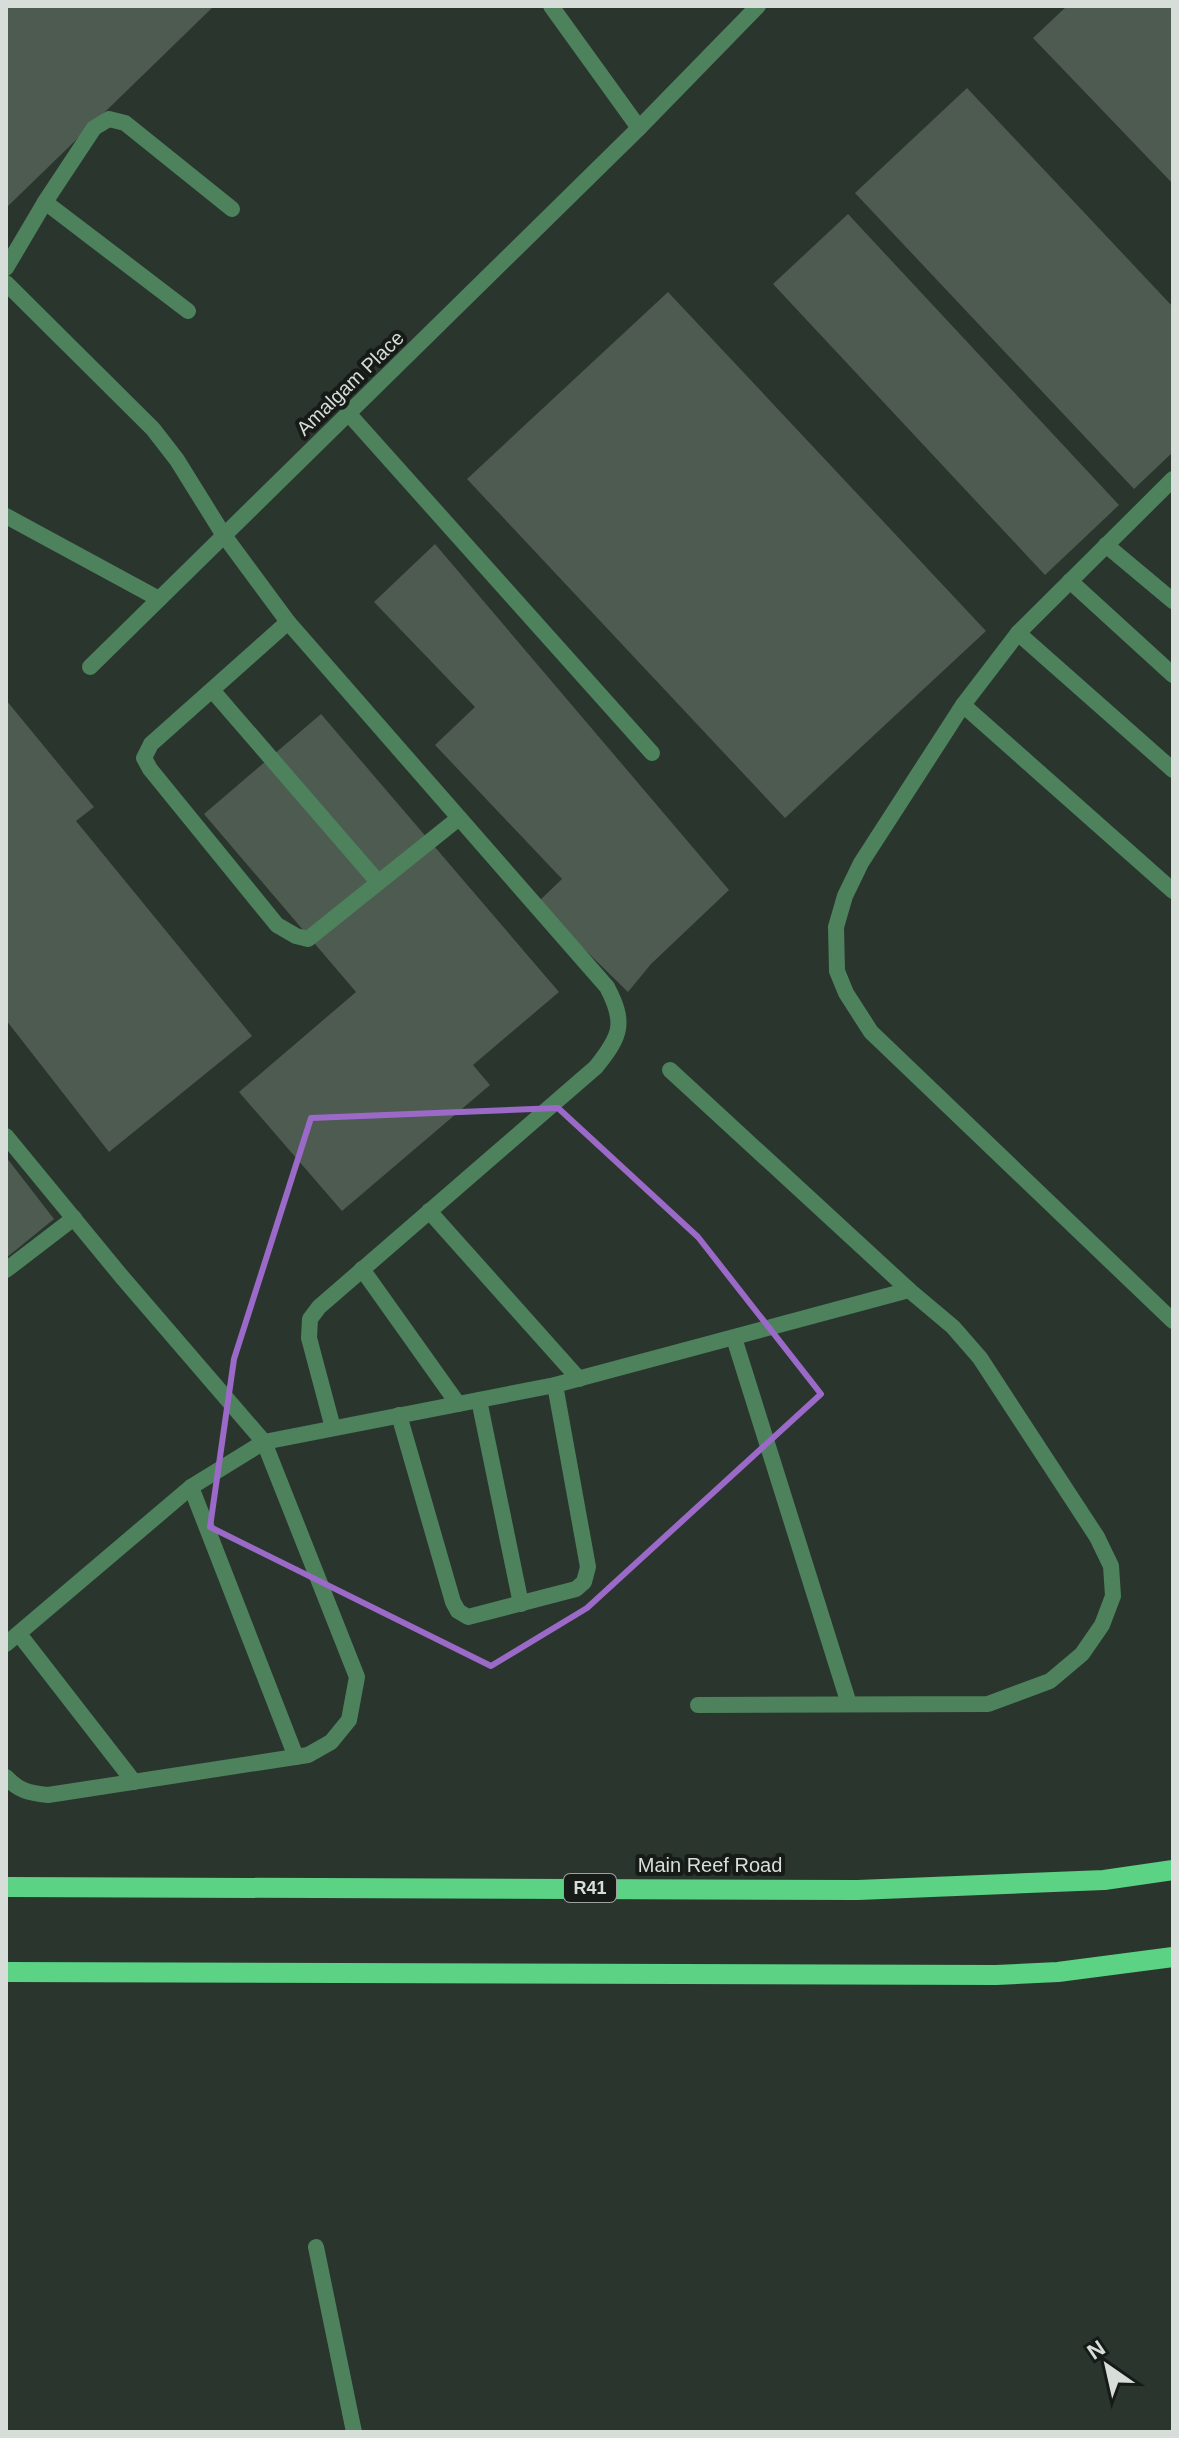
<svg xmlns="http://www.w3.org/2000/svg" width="1179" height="2438" font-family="Arial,sans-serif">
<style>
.building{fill:#4e5b51}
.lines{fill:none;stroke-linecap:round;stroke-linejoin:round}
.service{stroke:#4d825c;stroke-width:16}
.primary{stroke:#5bd284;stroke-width:20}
.marked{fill:none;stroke:#9b6ac8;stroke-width:6;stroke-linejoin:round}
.labels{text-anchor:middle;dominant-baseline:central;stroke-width:8;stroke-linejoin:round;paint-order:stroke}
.shield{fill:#161b17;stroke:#9da49f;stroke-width:2}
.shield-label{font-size:18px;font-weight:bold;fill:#d7ded9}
.street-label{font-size:20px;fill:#d7ded9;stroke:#161b17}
</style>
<rect width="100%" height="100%" fill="#2a352d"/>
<g class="building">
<polygon points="6,6 214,6 6,208"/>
<polygon points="1067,6 1173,6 1173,184 1033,38"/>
<polygon points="967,88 1173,307 1173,452 1134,489 855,193"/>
<polygon points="848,214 1119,505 1045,575 773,284"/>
<polygon points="668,292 986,631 785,818 467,479"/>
<polygon points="435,544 729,890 651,964 628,992 537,903 562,879 435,745 475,707 374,602"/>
<polygon points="6,700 94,807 76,821 252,1036 109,1152 6,1020"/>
<polygon points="321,714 559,992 473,1065 490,1085 342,1211 239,1092 356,992 204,814"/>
<polygon points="6,1157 54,1219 6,1258"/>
</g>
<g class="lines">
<g class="service">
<polyline points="551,6 639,128"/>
<polyline points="45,202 188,311"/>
<polyline points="6,268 45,202 94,128 109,119 125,123 232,209"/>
<path d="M6,283L153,429L177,460L223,534L288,622L607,987C626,1023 621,1036 596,1067L319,1307L310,1319L309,1338L333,1428"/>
<polyline points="348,413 652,753"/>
<polyline points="1173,479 1018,633 963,705 861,863 845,896 836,927 837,971 846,993 871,1032 1173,1321"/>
<polyline points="6,516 159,599"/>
<polyline points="1106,545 1173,601"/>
<polyline points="1070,581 1173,675"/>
<polyline points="288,622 151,744 144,758 150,769 277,925 296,936 308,939 459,818"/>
<polyline points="1018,633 1173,770"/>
<polyline points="90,667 639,128 758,6"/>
<polyline points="212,690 378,882"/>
<polyline points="963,705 1173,891"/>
<polyline points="670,1070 909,1290 953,1327 980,1358 1097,1537 1111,1566 1113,1596 1102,1625 1082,1654 1050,1681 988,1704 698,1705"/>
<path d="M6,1136L122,1277L264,1442L357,1677L349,1720L331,1742L308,1755L48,1795C29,1793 19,1791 6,1777"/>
<polyline points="429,1211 579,1379"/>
<polyline points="362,1269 458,1404"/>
<polyline points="6,1270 74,1218"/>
<polyline points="734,1338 849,1704"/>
<polyline points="479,1400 521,1604"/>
<polyline points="399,1415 453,1602 458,1611 468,1617 576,1589 584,1582 588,1567 555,1385"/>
<polyline points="191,1487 296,1757"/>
<polyline points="19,1634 134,1782"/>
<polyline points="6,1644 191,1487 264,1442 555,1385 909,1290"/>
<polyline points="316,2247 354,2432"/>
</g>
<g class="primary">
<polyline points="6,1887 858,1890 1104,1880 1173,1870"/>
<polyline points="6,1972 996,1975 1058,1972 1173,1957"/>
</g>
</g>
<path class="marked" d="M558,1108L698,1237L821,1394L587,1608L491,1666L210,1527L234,1359L311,1118Z"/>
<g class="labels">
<rect class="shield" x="564" y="1874" width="52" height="28" rx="6"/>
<g class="shield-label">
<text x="590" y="1888">R41</text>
</g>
<g class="street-label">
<text transform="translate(350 383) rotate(-44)">Amalgam Place</text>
<text x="710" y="1865">Main Reef Road</text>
</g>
</g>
<rect width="1179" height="2438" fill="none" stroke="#d7ded9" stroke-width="16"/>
<g transform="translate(1107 2366) rotate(326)" stroke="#161b17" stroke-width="6" paint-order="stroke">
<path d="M0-6L14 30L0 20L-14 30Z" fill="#d7ded9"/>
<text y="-12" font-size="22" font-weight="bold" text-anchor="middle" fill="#d7ded9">N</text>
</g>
</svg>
